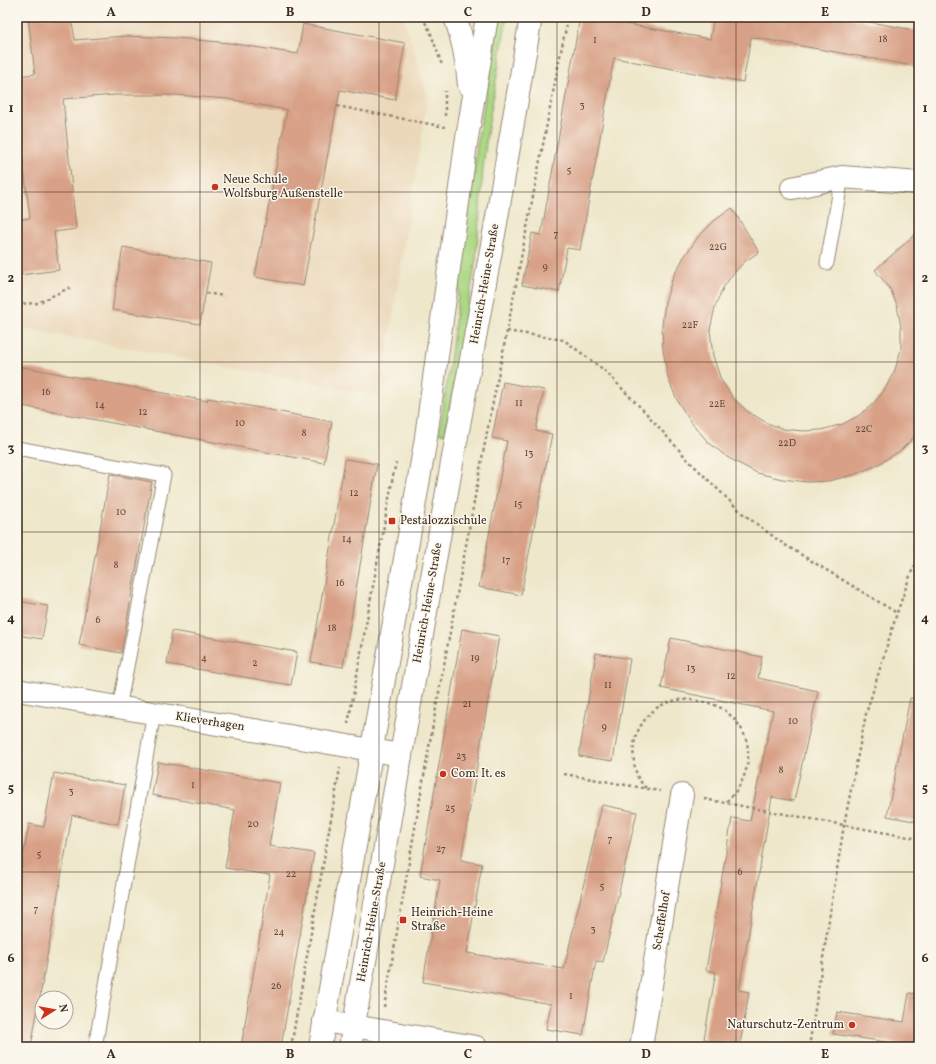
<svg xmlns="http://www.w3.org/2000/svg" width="936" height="1064" font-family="Vollkorn,serif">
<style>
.built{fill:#ebd8ba}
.green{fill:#acd885;stroke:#748152}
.building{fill:#d8a086}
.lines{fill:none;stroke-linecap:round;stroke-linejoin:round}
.lane-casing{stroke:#948874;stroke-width:15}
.street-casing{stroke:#948874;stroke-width:24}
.secondary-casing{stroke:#948874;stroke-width:24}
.path{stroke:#948874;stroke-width:2.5;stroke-dasharray:3 3;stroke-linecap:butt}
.lane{stroke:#fff;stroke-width:13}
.street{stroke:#fff;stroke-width:22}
.secondary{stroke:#fff;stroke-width:22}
.grid{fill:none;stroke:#3b2a1e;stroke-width:1;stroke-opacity:0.55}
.poi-dot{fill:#c8321e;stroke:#fbf7ec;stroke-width:1.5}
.labels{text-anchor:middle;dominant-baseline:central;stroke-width:3;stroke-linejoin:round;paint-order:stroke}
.number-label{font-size:10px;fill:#624838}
.poi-label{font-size:12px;fill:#3b2a1e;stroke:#fbf7ec;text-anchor:start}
.street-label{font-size:12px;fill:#3b2a1e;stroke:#fbf7ec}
.neatline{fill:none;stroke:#3b2a1e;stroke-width:1.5}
.grid-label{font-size:13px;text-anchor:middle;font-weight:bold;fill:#3b2a1e}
</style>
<rect width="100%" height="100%" fill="#fbf7ec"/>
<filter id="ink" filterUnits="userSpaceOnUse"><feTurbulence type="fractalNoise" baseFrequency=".025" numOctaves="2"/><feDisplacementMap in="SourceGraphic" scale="8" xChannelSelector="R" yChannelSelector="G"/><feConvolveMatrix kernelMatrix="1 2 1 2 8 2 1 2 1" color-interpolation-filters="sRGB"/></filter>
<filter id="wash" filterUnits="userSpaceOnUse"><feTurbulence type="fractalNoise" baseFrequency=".012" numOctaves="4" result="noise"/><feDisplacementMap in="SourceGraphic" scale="16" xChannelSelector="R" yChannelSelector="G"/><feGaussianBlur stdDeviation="0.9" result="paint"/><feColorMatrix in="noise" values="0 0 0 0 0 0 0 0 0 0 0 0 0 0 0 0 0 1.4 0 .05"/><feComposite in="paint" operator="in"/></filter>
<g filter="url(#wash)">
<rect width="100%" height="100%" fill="#eee7ca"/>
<polygon class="built" points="17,17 403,17 418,63 428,97 380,396 17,327"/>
<polygon class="green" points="500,17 507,17 487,133 483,169 476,260 445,434 439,433 450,363 467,221 479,132"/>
<g id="blocks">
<g class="building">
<polygon points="28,17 71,17 75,40 125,36 177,38 229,43 298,54 303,24 405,43 395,100 340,90 303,286 255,277 287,110 228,99 175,95 115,95 63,99 76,229 54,232 59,270 19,275 17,258 17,220 30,218 17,112 17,76 35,74"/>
<polygon points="580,17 587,17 710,39 714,17 843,17 919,31 919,67 751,37 743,82 614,58 580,250 567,248 559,292 522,285 532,233 541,235"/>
<polygon points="732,208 759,252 744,262 732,275 723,288 715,307 710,330 713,356 721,380 733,398 747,411 767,423 783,429 803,431 821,430 843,424 858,416 873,404 884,391 895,370 901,349 901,327 897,305 890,289 875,270 919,231 919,432 900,451 877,465 853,475 828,481 807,482 782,479 757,473 727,457 708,442 690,421 677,400 668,378 663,350 662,326 665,302 673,277 684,257 698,237 714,221"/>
<polygon points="123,247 211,263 200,324 112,310"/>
<polygon points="17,366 207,401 208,398 332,422 324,463 17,405"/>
<polygon points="503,382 544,390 536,431 552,434 521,595 479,587 507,441 492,438"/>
<polygon points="345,459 377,464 343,667 311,662"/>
<polygon points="110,474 152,482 121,653 79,645"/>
<polygon points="17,601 48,606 42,639 17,635"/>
<polygon points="462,629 499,636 461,860 482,864 467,953 564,969 602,805 637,812 603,962 596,961 583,1035 546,1029 551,1004 423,982 440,880 420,876"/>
<polygon points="172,631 297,652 291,685 167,664"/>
<polygon points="671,638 762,657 758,678 818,691 794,801 772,797 739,990 749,992 740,1045 704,1039 716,972 706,970 732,818 750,821 773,711 661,688"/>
<polygon points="596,653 630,659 613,761 579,756"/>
<polygon points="910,698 919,699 919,822 887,816"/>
<polygon points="158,762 280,783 269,846 314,853 281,1047 241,1047 270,875 225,868 235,810 152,795"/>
<polygon points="54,773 125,785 118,824 72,815 31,1047 17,1047 17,891 29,824 44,827"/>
<polygon points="909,993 919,994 919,1047 899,1047 900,1044 833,1034 837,1012 904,1022"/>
</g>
</g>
</g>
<g filter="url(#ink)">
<use href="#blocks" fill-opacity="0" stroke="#948874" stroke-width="1"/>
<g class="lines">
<g class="lane-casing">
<g id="lane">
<polyline points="827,263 842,177"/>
<polyline points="17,448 164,475 119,708"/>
<polyline points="95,1047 154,713"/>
</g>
</g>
<g class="street-casing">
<g id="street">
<polyline points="792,188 842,177 919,183"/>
<polyline points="17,690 401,755"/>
<polyline points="324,1021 476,1047"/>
<polyline points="641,1047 682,795"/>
</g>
</g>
<g class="secondary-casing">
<g id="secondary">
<path d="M455,17C463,39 467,62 469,85"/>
<polyline points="320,1047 425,444 466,144 487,17"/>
<polyline points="350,1047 452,463 496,223 531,17"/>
</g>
</g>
<g class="path">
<polyline points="422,17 430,31 442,65"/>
<polyline points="337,106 445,127"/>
<polyline points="445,116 445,91"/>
<polyline points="206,293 224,296"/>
<polyline points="17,304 38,303 71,287"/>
<polyline points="507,331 564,340 604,370 646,413 688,460 742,513 782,543 897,613"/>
<polyline points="348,724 393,476 396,463"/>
<polyline points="564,774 660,791"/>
<path d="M646,788C643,784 638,780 637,775C633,764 632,748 636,736C646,709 669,695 698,701C706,702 714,704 721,708C725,710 728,713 731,716C752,735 753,764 738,788C735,793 730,798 726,802"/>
<polyline points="704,799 919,839"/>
<polyline points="384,1007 430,741 483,453 507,331 563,41 569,17"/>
<polyline points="291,1047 340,768"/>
<polyline points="809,1047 844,825 866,714 897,613 911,573 919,558"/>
</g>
<use href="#lane" class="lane"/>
<use href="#street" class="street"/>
<use href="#secondary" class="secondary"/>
</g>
</g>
<path class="grid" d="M200,17V1047M379,17V1047M557,17V1047M736,17V1047M17,192H919M17,362H919M17,532H919M17,702H919M17,872H919"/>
<g class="poi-dot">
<circle cx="215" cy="187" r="4"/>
<rect x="388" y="517" width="8" height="8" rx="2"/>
<circle cx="443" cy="774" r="4"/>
<rect x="399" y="916" width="8" height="8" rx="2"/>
<circle cx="852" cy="1025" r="4"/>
</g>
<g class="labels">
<g class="number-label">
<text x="883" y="39">18</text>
<text x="595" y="40">1</text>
<text x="582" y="105">3</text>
<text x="569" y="170">5</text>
<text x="556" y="234">7</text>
<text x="718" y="247">22G</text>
<text x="545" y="267">9</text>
<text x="690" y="325">22F</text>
<text x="46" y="392">16</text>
<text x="519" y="403">11</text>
<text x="717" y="404">22E</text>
<text x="100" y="405">14</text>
<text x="143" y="412">12</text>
<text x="240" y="423">10</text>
<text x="864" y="429">22C</text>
<text x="304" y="433">8</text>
<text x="787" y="443">22D</text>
<text x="529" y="453">13</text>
<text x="354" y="493">12</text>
<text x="518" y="504">15</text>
<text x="121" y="512">10</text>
<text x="347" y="539">14</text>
<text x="506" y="560">17</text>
<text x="116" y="565">8</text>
<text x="340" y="583">16</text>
<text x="98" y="620">6</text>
<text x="332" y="628">18</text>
<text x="204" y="658">4</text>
<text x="475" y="658">19</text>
<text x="255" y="663">2</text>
<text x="691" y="668">13</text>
<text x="731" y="676">12</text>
<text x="608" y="685">11</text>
<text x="467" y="704">21</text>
<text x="793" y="721">10</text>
<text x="604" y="727">9</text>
<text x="461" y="756">23</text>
<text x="781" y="770">8</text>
<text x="193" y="785">1</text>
<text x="71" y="791">3</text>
<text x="450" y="808">25</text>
<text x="253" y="824">20</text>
<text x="610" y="839">7</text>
<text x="441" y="849">27</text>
<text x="39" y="854">5</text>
<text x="740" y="872">6</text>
<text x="291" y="874">22</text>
<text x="602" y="886">5</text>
<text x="36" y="909">7</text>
<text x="593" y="929">3</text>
<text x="279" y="932">24</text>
<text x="276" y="986">26</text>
<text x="571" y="996">1</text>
</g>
<g class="poi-label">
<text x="223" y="180">Neue Schule<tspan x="223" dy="14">Wolfsburg Außenstelle</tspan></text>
<text x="400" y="521">Pestalozzischule</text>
<text x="451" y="774">Com. It. es</text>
<text x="411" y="913">Heinrich-Heine<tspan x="411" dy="14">Straße</tspan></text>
<text x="844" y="1025" text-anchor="end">Naturschutz-Zentrum</text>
</g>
<g class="street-label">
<text transform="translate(485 284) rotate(-80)">Heinrich-Heine-Straße</text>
<text transform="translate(428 603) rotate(-80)">Heinrich-Heine-Straße</text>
<text transform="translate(210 722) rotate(9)">Klieverhagen</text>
<text transform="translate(662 921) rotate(-81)">Scheffelhof</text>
<text transform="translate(372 922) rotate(-80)">Heinrich-Heine-Straße</text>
</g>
</g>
<rect width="936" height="1064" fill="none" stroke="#fbf7ec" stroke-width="44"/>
<g transform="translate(54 1010) rotate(79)"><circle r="19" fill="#fbf7ec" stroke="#aea59a"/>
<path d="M0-3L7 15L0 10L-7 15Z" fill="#c8321e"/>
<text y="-6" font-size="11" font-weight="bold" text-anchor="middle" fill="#3b2a1e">N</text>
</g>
<rect x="22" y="22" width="892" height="1020" class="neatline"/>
<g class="grid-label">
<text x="111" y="16">A</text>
<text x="290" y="16">B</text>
<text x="468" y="16">C</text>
<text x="646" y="16">D</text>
<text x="825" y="16">E</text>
<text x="11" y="112">1</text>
<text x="925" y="112">1</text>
<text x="11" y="282">2</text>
<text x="925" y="282">2</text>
<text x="11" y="452">3</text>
<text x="925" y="452">3</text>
<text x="11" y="622">4</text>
<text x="925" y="622">4</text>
<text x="11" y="792">5</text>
<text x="925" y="792">5</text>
<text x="11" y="962">6</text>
<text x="925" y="962">6</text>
<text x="111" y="1058">A</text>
<text x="290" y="1058">B</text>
<text x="468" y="1058">C</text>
<text x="646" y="1058">D</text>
<text x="825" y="1058">E</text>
</g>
</svg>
